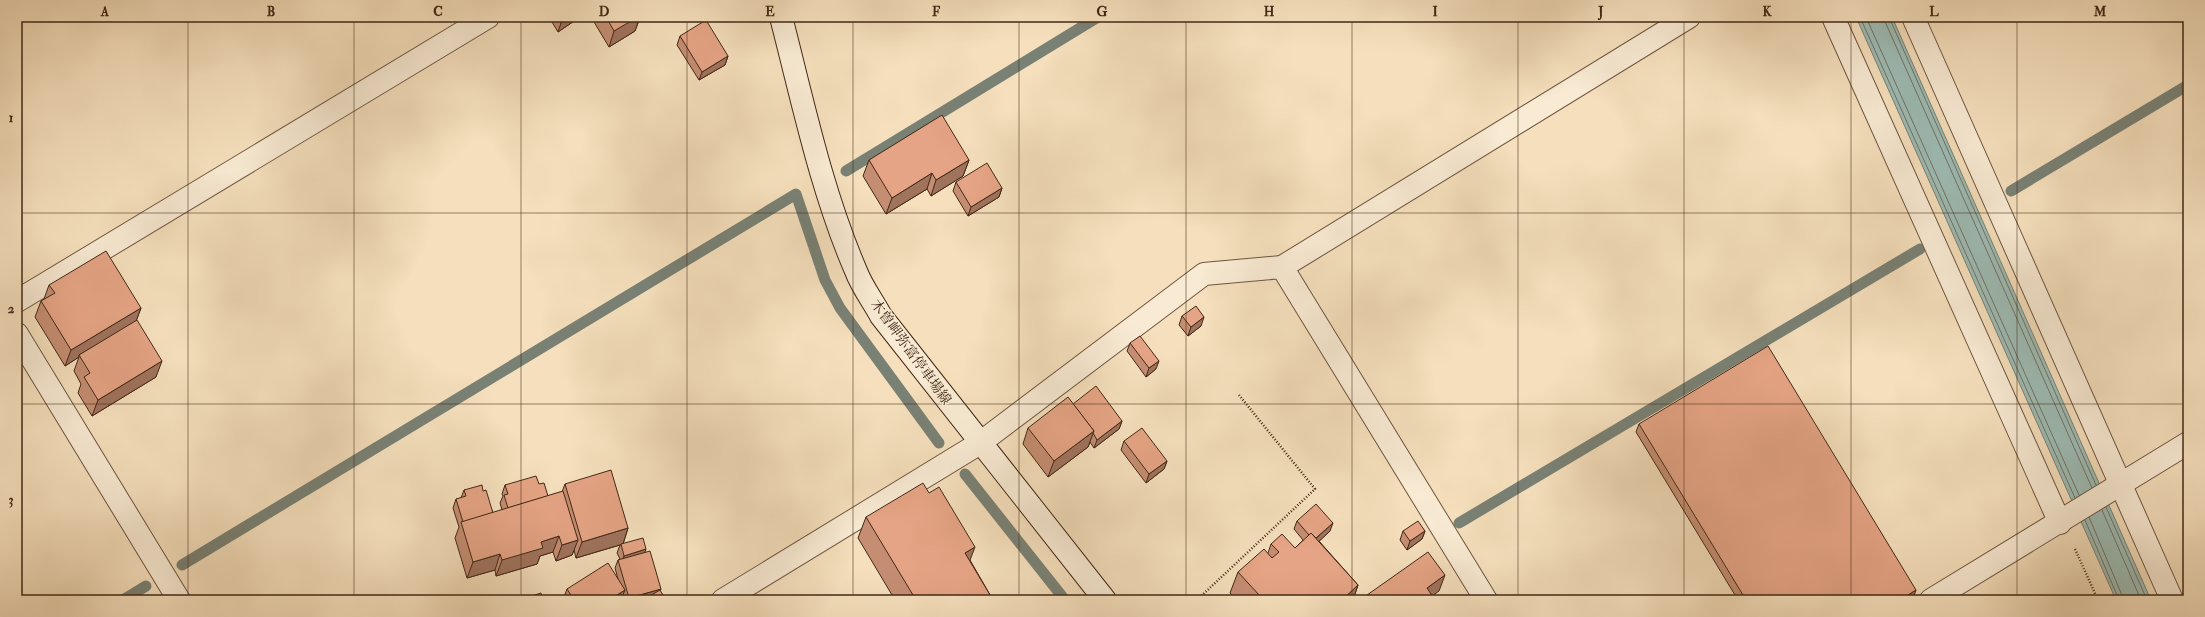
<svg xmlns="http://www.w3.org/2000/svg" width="2205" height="617" font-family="'IM FELL Double Pica','Noto Serif JP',serif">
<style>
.water{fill:#9dbcb5;stroke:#798175}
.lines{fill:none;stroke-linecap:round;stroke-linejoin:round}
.shore{stroke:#707266;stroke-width:1}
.stream{stroke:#798175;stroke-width:11}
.minor-casing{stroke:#6f5640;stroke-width:24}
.tertiary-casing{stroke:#6f5640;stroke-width:24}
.secondary-casing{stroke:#422816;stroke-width:24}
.path{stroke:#422816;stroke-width:2.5;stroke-dasharray:1 2;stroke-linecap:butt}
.minor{stroke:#f8ead3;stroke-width:22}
.tertiary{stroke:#f8ead3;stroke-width:22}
.secondary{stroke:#f8ead3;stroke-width:22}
.wall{fill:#c58d72;stroke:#422816}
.shaded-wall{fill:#a0735d;stroke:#422816}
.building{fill:#e5a485;stroke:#422816}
.grid{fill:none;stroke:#422816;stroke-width:1;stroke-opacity:0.55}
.labels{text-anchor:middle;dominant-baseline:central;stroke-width:3;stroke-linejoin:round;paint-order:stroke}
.street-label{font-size:14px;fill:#422816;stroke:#f8ead3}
.neatline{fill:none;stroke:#422816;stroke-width:1.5}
.grid-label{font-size:13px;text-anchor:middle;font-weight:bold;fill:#422816}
</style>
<rect width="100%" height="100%" fill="#f5dfbc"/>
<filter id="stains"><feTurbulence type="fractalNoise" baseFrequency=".005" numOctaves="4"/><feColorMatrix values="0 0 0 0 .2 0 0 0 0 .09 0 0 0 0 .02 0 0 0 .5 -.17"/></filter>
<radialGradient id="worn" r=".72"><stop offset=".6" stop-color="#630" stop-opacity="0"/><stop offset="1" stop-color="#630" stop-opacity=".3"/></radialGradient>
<polygon class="water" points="1856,17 1892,17 2151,600 2116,600"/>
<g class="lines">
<g class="shore">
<polyline points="1860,17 2075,498"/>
<polyline points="1866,17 2079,495"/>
<polyline points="1883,17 2092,488"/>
<polyline points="1889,17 2096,485"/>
<polyline points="2106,507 2147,600"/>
<polyline points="2102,510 2141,600"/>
<polyline points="2089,517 2124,600"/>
<polyline points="2085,520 2119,600"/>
</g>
<g class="stream">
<polyline points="846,171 1098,17"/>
<polyline points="2011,191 2188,85"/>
<polyline points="965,474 1065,600"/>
<polyline points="1459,523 1920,249"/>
<polyline points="182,565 796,194 825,280 840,308 939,443"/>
<polyline points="123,600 146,586"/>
</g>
<g class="minor-casing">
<g id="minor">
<polyline points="1833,17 2060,523"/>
<polyline points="1913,17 2172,600"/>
<polyline points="1282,267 1689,17"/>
<polyline points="17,301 488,17"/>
<polyline points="723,600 980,443 1204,274 1282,267 1486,600"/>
<polyline points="1931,600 2188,443"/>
</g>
</g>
<g class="tertiary-casing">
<polyline id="tertiary" points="17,334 179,600"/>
</g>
<g class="secondary-casing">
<path id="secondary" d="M781,17C803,102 821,190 856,271C862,287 873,301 881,316L1105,600"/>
</g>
<g class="path">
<polyline points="2075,549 2098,600"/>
<polyline points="1197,600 1315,489 1239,395"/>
</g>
<use href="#minor" class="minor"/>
<use href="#tertiary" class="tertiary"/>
<use href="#secondary" class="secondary"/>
</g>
<g class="wall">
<polygon points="549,17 580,17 558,32"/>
<polygon points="591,17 644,17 639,20 635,31 609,47"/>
<polygon points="680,36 728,56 725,65 699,80 677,45"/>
<polygon points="869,160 969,160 963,176 931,196 927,189 886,214 863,176"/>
<polygon points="956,182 1002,188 999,197 968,216 953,191"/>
<polygon points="49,285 141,308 136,321 156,377 92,416 78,393 81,384 74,371 79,357 65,366 35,317 41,301 44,299"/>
<polygon points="1182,316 1201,326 1188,336 1179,325"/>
<polygon points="1130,343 1156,369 1146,377 1127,351"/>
<polygon points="1122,421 1119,429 1094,448 1090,442 1088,447 1048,477 1023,444 1028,428"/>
<polygon points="1639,424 1913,599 1911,600 1738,600 1636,432"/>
<polygon points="1124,441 1167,461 1164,469 1146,483 1121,450"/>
<polygon points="539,484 548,496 562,492 565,484 628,528 623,544 645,552 660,591 666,600 624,600 623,596 621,600 563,600 567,589 618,579 615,568 618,560 620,559 617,553 620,545 576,558 574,550 572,555 556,561 553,552 540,556 537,564 496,576 495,570 467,578 455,538 459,527 453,508 456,499 461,498 464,490 483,491 493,513 502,510 500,503 503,496 502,494 505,485"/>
<polygon points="866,517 970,560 993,600 895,600 858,538"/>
<polygon points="1297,521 1330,531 1319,541 1358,585 1353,600 1236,600 1230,593 1238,572 1268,553 1271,544 1295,548 1303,540 1294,529"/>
<polygon points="1403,531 1425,531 1422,539 1407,550 1400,540"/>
</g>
<g class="shaded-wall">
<polygon points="570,17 580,17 558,32 561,23"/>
<polygon points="634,17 644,17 639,20 635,31 609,47 614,31"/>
<polygon points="728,56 725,65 699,80 702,72"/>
<polygon points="969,160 963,176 931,196 936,180"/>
<polygon points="932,173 927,189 886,214 892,198"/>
<polygon points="1002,188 999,197 968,216 971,207"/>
<polygon points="141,308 135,324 79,355 79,357 65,366 71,350"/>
<polygon points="1204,317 1201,326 1188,336 1191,327"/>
<polygon points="162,361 156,377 92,416 98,400"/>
<polygon points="1159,361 1156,369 1146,377 1149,368"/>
<polygon points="1122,421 1119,429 1094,448 1097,440"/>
<polygon points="1094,431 1088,447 1048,477 1054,461"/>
<polygon points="1167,461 1164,469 1146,483 1149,474"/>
<polygon points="1333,523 1330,531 1311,549 1314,540"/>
<polygon points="628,528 623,544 576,558 582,542"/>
<polygon points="1425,531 1422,539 1407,550 1410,541"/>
<polygon points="559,536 553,552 540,556 537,564 496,576 502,560 541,542"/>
<polygon points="578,540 572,555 556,561 562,545"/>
<polygon points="975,547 967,568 965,553"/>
<polygon points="646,549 643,558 621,564 624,556"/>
<polygon points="500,554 495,570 467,578 473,562"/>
<polygon points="1445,575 1439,591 1427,600 1427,588"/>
<polygon points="1358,585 1353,600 1342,600"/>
<polygon points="661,589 658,597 649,600 629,600 629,598"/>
<polygon points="625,590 621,600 609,600"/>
<polygon points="1916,590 1913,599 1911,600 1900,600"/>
</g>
<g class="building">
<polygon points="557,17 570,17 561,23"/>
<polygon points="606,17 638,17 614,31"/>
<polygon points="706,20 728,56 702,72 680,36"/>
<polygon points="942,115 969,160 936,180 932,173 892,198 869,160"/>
<polygon points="987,163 1002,188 971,207 956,182"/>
<polygon points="106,251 141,308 71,350 41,301 55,293 49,285"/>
<polygon points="1196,306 1204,317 1191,327 1182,316"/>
<polygon points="137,320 162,361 98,400 84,377 90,373 79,355"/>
<polygon points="1140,336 1159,361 1149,368 1130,343"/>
<polygon points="1768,346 1916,590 1900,600 1746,600 1639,424"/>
<polygon points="1096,386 1122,421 1097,440 1093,433 1094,431 1073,404"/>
<polygon points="1068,397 1094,431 1054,461 1028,428"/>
<polygon points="1142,428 1167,461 1149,474 1124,441"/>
<polygon points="611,470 628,528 582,542 565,484"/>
<polygon points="536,476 539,484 544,483 548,496 508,508 504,495 508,494 505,485"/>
<polygon points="923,483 929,493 939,487 975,547 965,553 993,600 916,600 866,517"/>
<polygon points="482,485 483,491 486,490 493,513 463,522 456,499 466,496 464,490"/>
<polygon points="563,491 578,540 562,545 559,536 541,542 543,548 502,560 500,554 473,562 461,522"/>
<polygon points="1316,504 1333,523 1316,538 1311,533 1309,535 1297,521"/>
<polygon points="1418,521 1425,531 1410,541 1403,531"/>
<polygon points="1311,533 1358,585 1342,600 1255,600 1260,596 1238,572 1264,549 1272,558 1279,552 1271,544 1282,534 1295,548"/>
<polygon points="643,538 646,549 624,556 621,544"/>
<polygon points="650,551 661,589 629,598 618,560"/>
<polygon points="1428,552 1445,575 1427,588 1435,600 1360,600"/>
<polygon points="608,563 625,590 609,600 574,600 567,589"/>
<polygon points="660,590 666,600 643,600"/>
<polygon points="541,593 543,600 519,600"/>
</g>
<path class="grid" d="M188,17V600M354,17V600M521,17V600M687,17V600M853,17V600M1019,17V600M1186,17V600M1352,17V600M1518,17V600M1684,17V600M1851,17V600M2017,17V600M17,213H2188M17,404H2188"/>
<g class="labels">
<g class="street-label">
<text transform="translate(911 352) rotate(54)">木曽岬弥富停車場線</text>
</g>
</g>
<rect width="2205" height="617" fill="none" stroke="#f5dfbc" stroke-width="44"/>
<rect x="22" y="22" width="2161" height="573" class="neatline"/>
<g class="grid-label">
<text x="105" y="16">A</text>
<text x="271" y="16">B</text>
<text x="438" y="16">C</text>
<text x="604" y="16">D</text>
<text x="770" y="16">E</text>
<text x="936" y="16">F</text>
<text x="1102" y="16">G</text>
<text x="1269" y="16">H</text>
<text x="1435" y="16">I</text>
<text x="1601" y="16">J</text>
<text x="1767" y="16">K</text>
<text x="1934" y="16">L</text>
<text x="2100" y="16">M</text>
<text x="11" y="122">1</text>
<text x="11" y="313">2</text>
<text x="11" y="504">3</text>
</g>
<rect width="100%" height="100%" filter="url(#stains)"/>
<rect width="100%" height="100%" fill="url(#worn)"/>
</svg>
